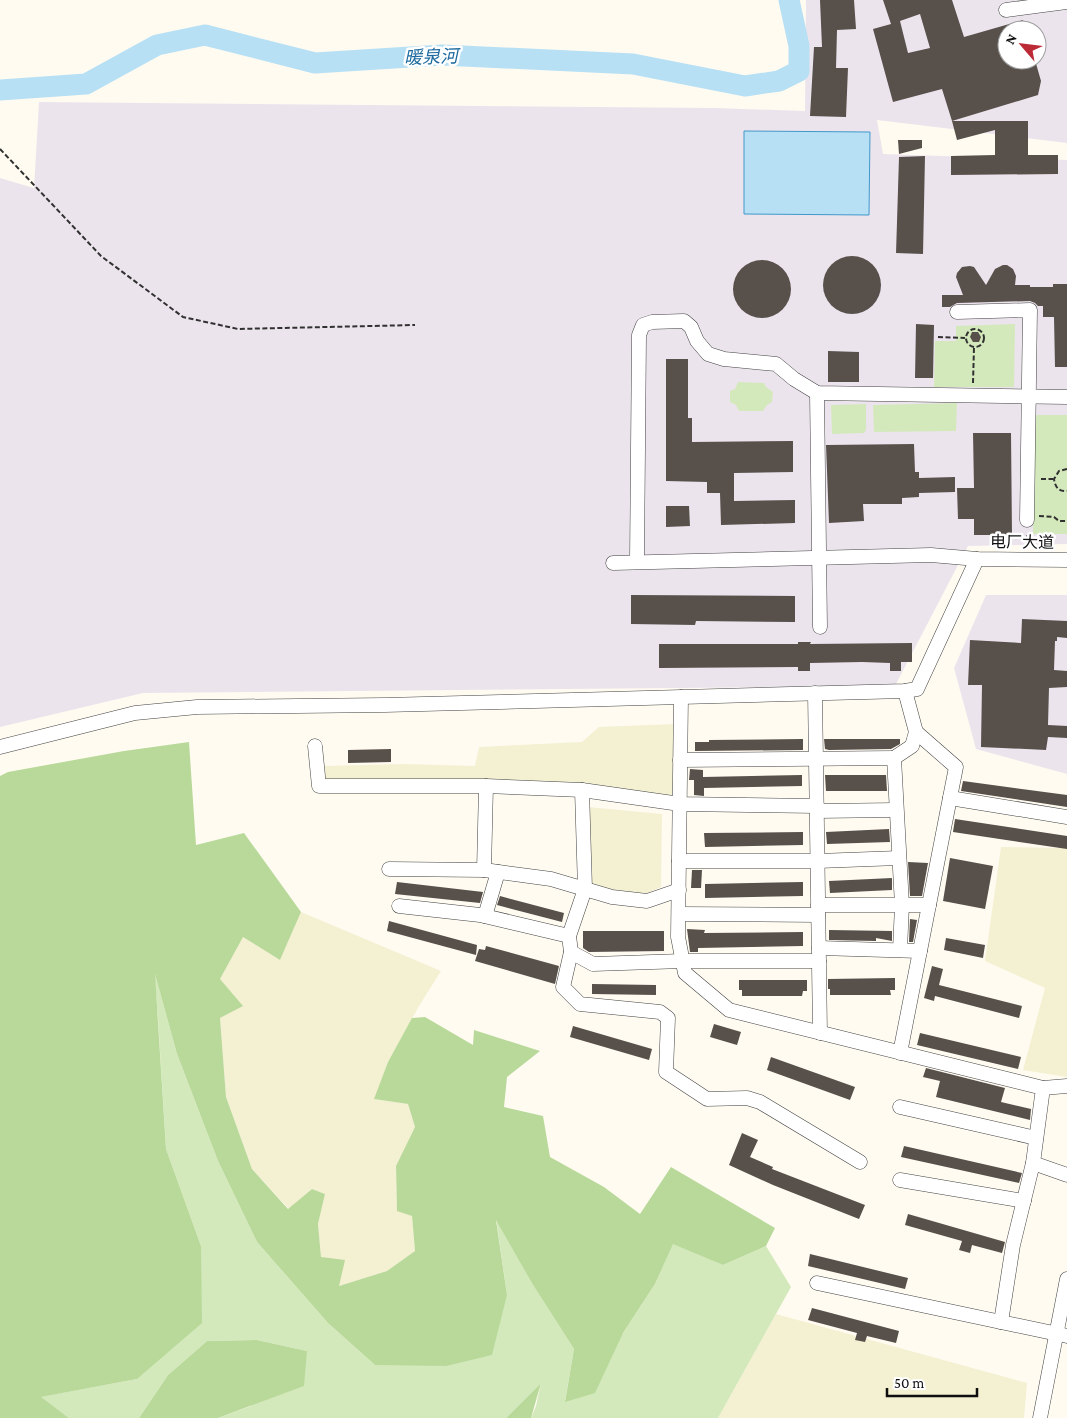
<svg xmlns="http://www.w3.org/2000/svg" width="1067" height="1418" font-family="'Crimson Pro','Noto Sans SC',serif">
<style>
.industrial{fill:#ece4ed;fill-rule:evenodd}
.farmland{fill:#f4f0d2}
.green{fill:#d4e9bb}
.forest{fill:#b9d99b}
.water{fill:#b7e0f5;stroke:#4098ca}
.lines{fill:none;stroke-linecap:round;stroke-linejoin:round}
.river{stroke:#b7e0f5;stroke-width:21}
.building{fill:#57504b;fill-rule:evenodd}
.minor-casing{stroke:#424242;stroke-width:15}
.path{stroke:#313131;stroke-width:2;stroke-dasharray:5 2.5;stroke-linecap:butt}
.minor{stroke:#fff;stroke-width:14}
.labels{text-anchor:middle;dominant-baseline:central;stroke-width:5;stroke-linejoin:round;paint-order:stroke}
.street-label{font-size:16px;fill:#0f0f0f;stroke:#fff}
.water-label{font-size:18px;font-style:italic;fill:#1b699e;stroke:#fff}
</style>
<rect width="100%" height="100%" fill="#fffbf1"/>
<g class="industrial">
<path d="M806,0H1067V143L877,120L883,154L1067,160V544L968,546L895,686L143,693L0,727V178L34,188L39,102L715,108L805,111ZM1007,30H1037V60H1007Z"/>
<polygon points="986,595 1067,595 1067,774 976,749 954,668"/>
</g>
<g class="farmland">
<polygon points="676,724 675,800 325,782 324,766 405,764 475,766 479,747 582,742 599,727"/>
<polygon points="588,807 662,814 661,887 643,895 591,887"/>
<polygon points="1001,847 1067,848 1067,1077 1023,1070 1045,988 985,961"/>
<polygon points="301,912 441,971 419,1006 388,1062 375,1099 408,1104 415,1127 396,1167 397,1210 412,1216 415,1251 387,1271 339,1286 321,1258 318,1224 325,1194 312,1189 289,1209 252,1169 226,1097 220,1018 242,1006 220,979 243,936 280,960"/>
<polygon points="776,1314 1027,1383 1024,1418 718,1418"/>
</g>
<g class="green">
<polygon points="1015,324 1014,387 934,387 935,341 956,341 956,326"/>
<polygon points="738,382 764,383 766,387 773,392 772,402 767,405 763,411 739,411 736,405 730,402 730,391 735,389"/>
<polygon points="957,403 956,431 874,432 873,405"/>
<polygon points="866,404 866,430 864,433 832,434 831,405"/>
<polygon points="1034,415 1067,415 1067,534 1033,534"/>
<polygon points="154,970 177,1054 218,1161 257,1242 328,1323 375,1365 507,1295 496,1218 533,1285 574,1349 565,1401 623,1333 655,1284 673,1243 723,1265 766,1246 791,1287 718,1418 531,1418 536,1406 541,1383 506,1418 218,1418 251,1406 307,1351 257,1340 207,1341 168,1375 139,1418 69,1418 40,1397 137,1379 201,1246 166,1149 158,1018"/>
</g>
<g class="forest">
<polygon points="189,742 196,845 244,833 301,912 280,960 243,937 220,979 243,1006 220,1018 226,1097 252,1169 288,1209 312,1189 325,1194 318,1224 321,1257 345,1260 339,1286 387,1271 415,1251 412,1216 397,1211 396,1166 415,1127 408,1104 374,1099 388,1062 412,1018 425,1017 473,1045 474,1030 540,1051 507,1077 504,1107 543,1116 550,1157 604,1187 640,1214 671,1167 775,1228 766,1246 723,1265 673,1244 655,1284 623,1333 595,1393 565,1402 574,1349 533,1285 496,1220 507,1295 492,1355 446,1366 375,1365 328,1323 257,1242 218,1161 177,1054 155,974 166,1149 201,1246 202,1323 137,1379 41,1397 69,1418 0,1418 0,776 8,772 124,751"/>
<polygon points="257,1340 307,1351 304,1386 218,1418 139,1418 168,1375 207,1341"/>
<polygon points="541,1383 531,1418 506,1418"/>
</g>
<polygon class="water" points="744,131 870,132 869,215 744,214"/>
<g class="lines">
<polyline class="river" points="0,90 86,84 157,45 205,35 315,63 442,55 633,64 745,86 779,81 799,71 799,46 789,0"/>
</g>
<g class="building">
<polygon points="820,0 854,0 856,29 837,30 836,68 848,68 846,117 810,116 814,47 822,47"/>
<path d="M883,0H952L964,37L1023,20L1026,30H1007V60H1035L1041,81L1038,95L952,121L942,89L893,102L873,29L891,24ZM920,14L930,48L908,53L900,21Z"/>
<polygon points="952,121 1028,121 1028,155 1058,155 1058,174 951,175 951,156 995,155 995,130 957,140"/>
<polygon points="898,140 922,140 922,148 899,154"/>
<polygon points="925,156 923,254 896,253 899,157"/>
<circle cx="852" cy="285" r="29"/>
<circle cx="762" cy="289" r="29"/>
<polygon points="1003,265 1007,265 1013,269 1016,276 1015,285 1030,285 1030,287 1053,287 1053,284 1067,284 1067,367 1055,367 1054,317 1043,317 1043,306 1038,306 1035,303 1030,301 957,303 950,307 942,307 942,295 963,295 956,277 957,273 962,267 970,266 974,267 986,285 995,269"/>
<polygon points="916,324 934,325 933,378 915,378"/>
<polygon points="972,332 978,332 981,337 979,342 973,342 970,337"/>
<polygon points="828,351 859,352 859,382 828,382"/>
<polygon points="666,359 688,359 688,418 692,418 692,442 793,441 793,472 734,473 734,501 795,500 795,523 721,525 720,493 707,493 707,482 666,481"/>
<polygon points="973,433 1011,433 1012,535 974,535 974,519 958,519 957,488 974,488"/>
<polygon points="914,444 915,472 919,472 919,478 955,477 955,492 919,493 919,497 902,498 902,504 863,504 864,521 829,523 826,445"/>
<polygon points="666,506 689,506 690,526 666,527"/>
<polygon points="631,595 795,596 795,622 696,621 695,625 631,624"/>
<polygon points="1022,619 1067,621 1067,638 1057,637 1057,641 1055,641 1054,670 1067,671 1067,687 1049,688 1048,725 1067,726 1067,738 1048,737 1046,750 981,747 982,685 968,685 970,640 1021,643"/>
<polygon points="798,642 811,642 810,644 912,643 912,662 901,662 901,671 890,671 890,663 862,662 810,663 810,671 798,671 798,667 659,668 659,644 798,644"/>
<polygon points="803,739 803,750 695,751 695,742 709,742 709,740"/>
<polygon points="824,739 900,739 900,744 891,749 829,750 825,749"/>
<polygon points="391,749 391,762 348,763 348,750"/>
<polygon points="690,769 703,770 703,777 802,775 802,786 704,788 704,796 694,795 694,780 689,780"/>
<polygon points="825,775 886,775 887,791 826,791"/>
<polygon points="963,781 1067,795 1067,807 961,791"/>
<polygon points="955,819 1067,836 1067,849 953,832"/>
<polygon points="889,829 890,842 827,844 826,832"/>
<polygon points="803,832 803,845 705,847 704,833"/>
<polygon points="950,858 993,866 985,909 943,901"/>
<polygon points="908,862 928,863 922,896 910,896"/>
<polygon points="692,870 702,870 701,888 691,888"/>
<polygon points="892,878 892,890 830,893 829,881"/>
<polygon points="397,882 483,892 480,903 395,894"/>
<polygon points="803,882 803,896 705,898 705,884"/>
<polygon points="500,896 564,913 562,922 497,905"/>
<polygon points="910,919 917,920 913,942 909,942"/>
<polygon points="389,921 477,945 476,955 387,931"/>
<polygon points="687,929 705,930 704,933 803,932 803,946 698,948 698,952 690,952"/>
<polygon points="829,930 892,931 892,941 876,938 876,941 829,940"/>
<polygon points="583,931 664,931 664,951 589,952 583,948"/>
<polygon points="946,938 985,945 983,958 944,950"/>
<polygon points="486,946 559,966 555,984 475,961 479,949 485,950"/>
<polygon points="932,966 943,969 939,985 1022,1006 1019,1018 935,996 934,1001 924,998"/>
<polygon points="895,978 895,990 890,990 891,995 830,995 830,989 828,989 828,979"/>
<polygon points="739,980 807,980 807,991 803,991 802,996 742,996 742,990 739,990"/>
<polygon points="592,984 656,985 656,995 592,994"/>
<polygon points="714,1024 741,1032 737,1045 710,1037"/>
<polygon points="573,1026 652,1049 649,1060 570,1037"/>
<polygon points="920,1033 1021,1057 1018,1069 917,1045"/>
<polygon points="771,1057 855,1087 850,1100 767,1070"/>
<polygon points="926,1068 1005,1088 1001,1102 1031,1109 1030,1120 936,1097 940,1081 923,1077"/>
<polygon points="742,1133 758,1140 750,1157 773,1167 772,1169 865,1205 859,1219 773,1185 729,1165"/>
<polygon points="904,1146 1022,1173 1019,1183 901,1157"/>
<polygon points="908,1214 1005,1242 1002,1253 972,1245 970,1253 959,1250 962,1241 905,1225"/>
<polygon points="810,1254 908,1278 905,1289 808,1266"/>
<polygon points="812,1308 899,1331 896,1343 867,1336 865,1342 855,1340 857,1333 808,1320"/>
</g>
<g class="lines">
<g class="minor-casing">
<g id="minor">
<polyline points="1006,10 1067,2"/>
<polyline points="957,312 1030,310 1027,520"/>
<polyline points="817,393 820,627"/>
<polyline points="637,562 639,335 643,325 652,322 684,321 691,327 697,341 708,354 724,359 776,364 794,379 817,393 1067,397"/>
<polyline points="613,563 931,555 977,559 1067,560"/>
<polyline points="815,693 820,1033"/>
<polyline points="681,697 678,937 685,973 729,1010 1043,1088 1033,1163 1067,1175"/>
<polyline points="315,746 319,786 486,786 484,870"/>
<polyline points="0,747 135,713 197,707 385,705 905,691 917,689 977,559"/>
<polyline points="680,760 894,758"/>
<polyline points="486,786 582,790 680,804 817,806"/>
<polyline points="950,798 1067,817"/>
<polyline points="817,811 896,810"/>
<polyline points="679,861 818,861 899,858"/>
<polyline points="389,869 484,870 551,879 612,897 647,901 679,890"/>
<polyline points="818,905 929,905"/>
<polyline points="399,906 480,915 569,936 571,952 593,964 683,961 819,961"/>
<polyline points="679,914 818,915"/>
<polyline points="485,916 498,872"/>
<polyline points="569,936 585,889 582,790"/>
<polyline points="819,948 920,951"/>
<polyline points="900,950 902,905 894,758 912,746 916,732"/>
<polyline points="571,952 563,987 580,1004 660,1012 668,1018 666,1072 707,1099 747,1098 760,1102 860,1162"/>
<polyline points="900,1053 956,767 916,732 905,691"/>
<polyline points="1043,1088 1067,1086"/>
<polyline points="900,1107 1036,1138"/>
<polyline points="900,1180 1024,1201"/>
<polyline points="817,1283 1067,1336"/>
<polyline points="1001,1322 1013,1245 1033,1163"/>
<polyline points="1040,1418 1067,1279"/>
</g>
</g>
<g class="path">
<polyline points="0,149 101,256 183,317 238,329 415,325"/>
<circle cx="975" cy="338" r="9"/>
<polyline points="938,337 965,338"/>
<polyline points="973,383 974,347"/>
<path d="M1067,469L1059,471L1054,479C1055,487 1059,492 1067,491"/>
<polyline points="1041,479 1054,479"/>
<polyline points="1039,516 1054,517 1059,521 1067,521"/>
<polyline points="1027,548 1027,533"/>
</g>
<use href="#minor" class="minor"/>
</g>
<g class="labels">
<g class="street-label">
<text transform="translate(1022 542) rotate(1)">电厂大道</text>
</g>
<g class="water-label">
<text transform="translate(431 57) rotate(-2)">暖泉河</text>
</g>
</g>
<g transform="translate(1022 45) rotate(298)"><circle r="24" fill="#ffffff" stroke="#9f9f9f"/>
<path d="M0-4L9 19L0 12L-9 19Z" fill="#bc2a36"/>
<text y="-8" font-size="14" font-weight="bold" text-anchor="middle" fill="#0f0f0f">N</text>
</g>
<path d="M887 1388v8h90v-8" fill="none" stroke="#0f0f0f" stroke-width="2.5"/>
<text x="894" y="1388" font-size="15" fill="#0f0f0f" stroke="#ffffff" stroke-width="4" paint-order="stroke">50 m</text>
</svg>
